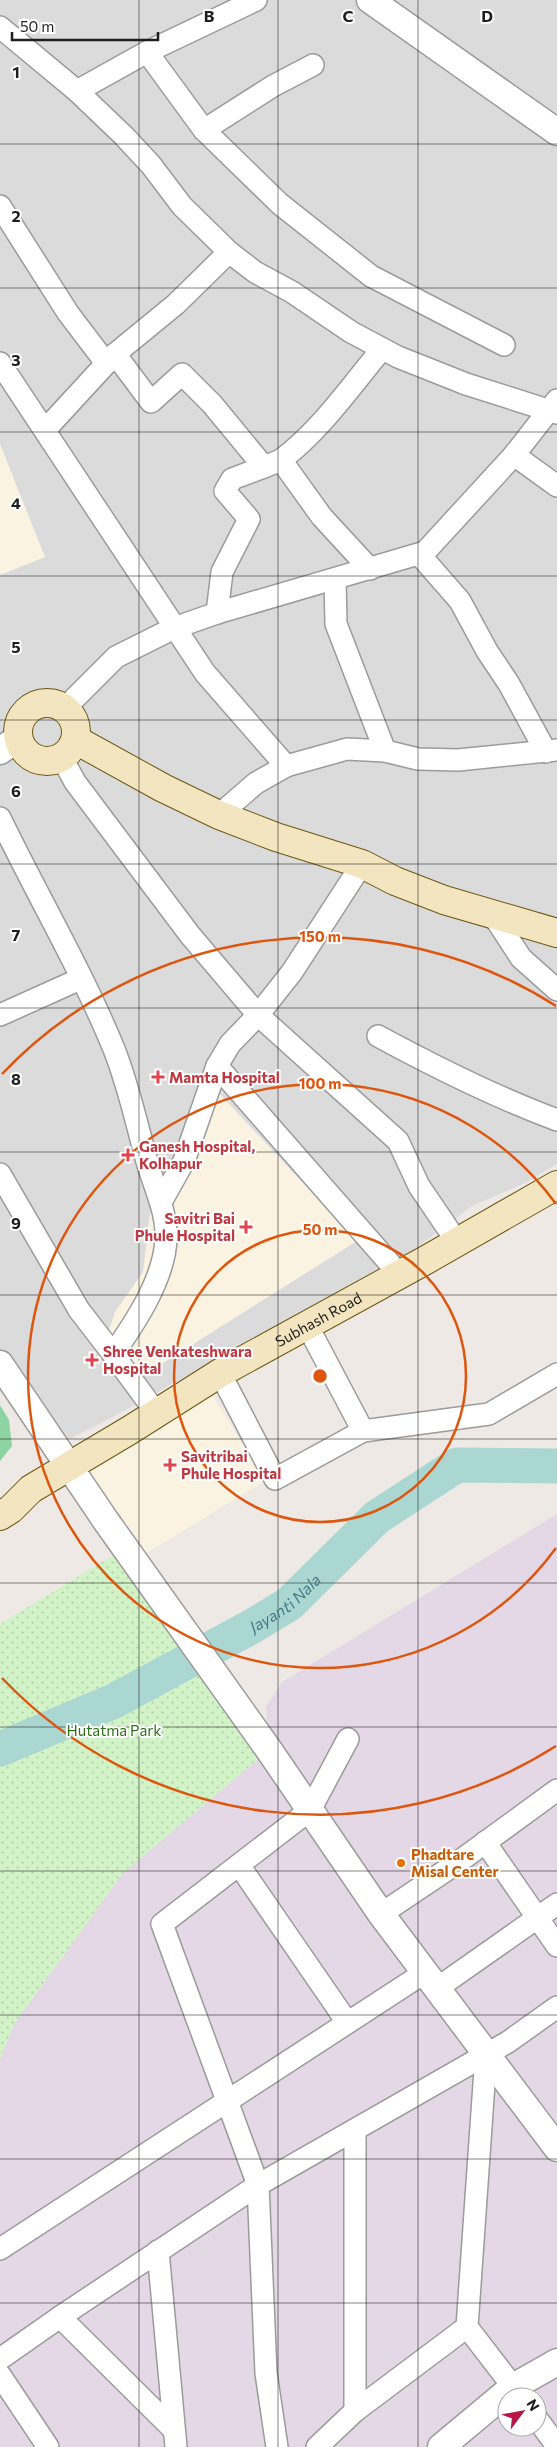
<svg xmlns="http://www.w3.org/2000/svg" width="557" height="2447" font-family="Commissioner,sans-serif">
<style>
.residential{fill:#dcdbdc}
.industrial{fill:#e5d8e6;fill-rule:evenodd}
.education{fill:#fbf3e1}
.park{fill:url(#park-dots)}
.pitch{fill:#8cd4a2}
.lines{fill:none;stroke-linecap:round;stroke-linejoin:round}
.river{stroke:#abd7d3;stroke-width:35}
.minor-casing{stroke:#9b9b9b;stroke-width:24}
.tertiary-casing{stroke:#9b9b9b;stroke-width:29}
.secondary-casing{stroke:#6a5811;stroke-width:30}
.minor{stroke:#fff;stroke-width:21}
.tertiary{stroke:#fff;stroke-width:26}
.secondary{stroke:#f2e5bf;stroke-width:28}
.grid{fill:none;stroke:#1e1e1e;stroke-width:1;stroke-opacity:0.55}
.ring{fill:none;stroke:#de560d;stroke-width:2.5}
.health-dot{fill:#e0444e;stroke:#fff;stroke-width:2}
.food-dot{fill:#e8710a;stroke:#fff;stroke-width:2}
.labels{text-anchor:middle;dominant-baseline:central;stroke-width:4;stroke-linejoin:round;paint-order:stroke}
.health-label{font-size:15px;font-weight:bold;fill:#be3a42;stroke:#fff;text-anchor:start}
.street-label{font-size:15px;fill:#1e1e1e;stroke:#fff}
.park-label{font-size:15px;fill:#2b7118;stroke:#fff}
.food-label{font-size:15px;font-weight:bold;fill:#c56008;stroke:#fff;text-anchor:start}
.water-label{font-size:16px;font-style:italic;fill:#477a86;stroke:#fff}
.grid-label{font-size:16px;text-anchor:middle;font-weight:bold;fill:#1e1e1e;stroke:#fff;stroke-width:4;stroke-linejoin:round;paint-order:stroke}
.centre{fill:#de560d;stroke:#fff;stroke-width:2.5}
.ring-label{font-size:15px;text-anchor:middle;font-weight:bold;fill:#de560d;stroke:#fff;stroke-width:4;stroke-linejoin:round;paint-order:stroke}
</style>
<defs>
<pattern id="park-dots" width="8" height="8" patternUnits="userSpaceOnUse" patternTransform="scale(1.25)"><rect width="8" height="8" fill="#d1f3c7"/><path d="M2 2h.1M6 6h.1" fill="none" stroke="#b3d0aa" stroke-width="1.8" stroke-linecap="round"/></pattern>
</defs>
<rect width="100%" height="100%" fill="#eee9e5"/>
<polygon class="residential" points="0,0 557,0 557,1164 525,1183 472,1206 415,1249 111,1418 69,1439 7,1375 0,1364"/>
<path class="industrial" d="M557,1514V2447H0V2059L14,2024L123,1873L269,1750L266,1707L282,1682ZM507,2397H537V2427H507Z"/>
<g class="education">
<polygon points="0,444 45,557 0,575"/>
<polygon points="218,1092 357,1241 144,1375 131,1368 109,1330 115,1312 143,1272 150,1213 173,1161"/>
<polygon points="199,1373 265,1481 140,1557 75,1449"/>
</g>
<polygon class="park" points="125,1548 269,1750 123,1873 14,2024 0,2059 0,1624"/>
<polygon class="pitch" points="0,1405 9,1420 12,1446 0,1461"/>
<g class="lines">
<path class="river" id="s1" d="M0,1749L114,1701L251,1627L289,1604L377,1517L457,1465L557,1466"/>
<g class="minor-casing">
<g id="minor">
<polyline points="0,27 77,91 124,136 151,165 182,206 229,252 255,272 292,292 351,332 398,357 466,384 557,413"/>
<polyline points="147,52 204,130 280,204 371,276 504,345"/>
<polyline points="77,91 147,52 256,0"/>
<polyline points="204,130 273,86 313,65"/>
<polyline points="0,206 68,313 106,363"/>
<polyline points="115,354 151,402 182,374 212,404 264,467 281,460 322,517 370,569"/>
<polyline points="0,363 205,673 286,766"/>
<polyline points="45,430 115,354 176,304 229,252"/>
<polyline points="514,455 557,486"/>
<path d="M281,460C321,430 350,387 382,349"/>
<polyline points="419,554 460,601 487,651 509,684 546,752"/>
<polyline points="335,579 336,624 385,751"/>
<polyline points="217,613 222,572 249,519 225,491 232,479 264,467"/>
<polyline points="65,708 116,657 174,628 217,613 425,552 514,455 557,400"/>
<polyline points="62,758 75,782 190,935 258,1015 398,1141 419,1186 457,1242"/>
<polyline points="219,815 256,783 286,766 347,749 385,751 418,759 458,760 557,750"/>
<path d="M0,818C37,895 81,969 114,1049C129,1087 137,1126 148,1165C155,1188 167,1213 166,1238C165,1278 135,1323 113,1354L157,1414"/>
<polyline points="493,915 521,958 557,990"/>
<polyline points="0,1015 80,979"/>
<path d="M378,1036C437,1068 495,1097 557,1120"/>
<polyline points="217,1066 399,1274"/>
<polyline points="0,1174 79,1310 113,1354"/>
<polyline points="161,1202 184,1161 217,1066 230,1044 258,1015 292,972 362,864"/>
<polyline points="307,1325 363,1431 489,1414 557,1374"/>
<polyline points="220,1373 275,1479 363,1431"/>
<polyline points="485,1842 557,1946"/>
<polyline points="239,1865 347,2022"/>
<polyline points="381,1914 457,1863 557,1790"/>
<polyline points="436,1989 557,1904"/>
<polyline points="486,2055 467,2327 521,2397"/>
<polyline points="0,2249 424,1973"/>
<polyline points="158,2251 176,2447"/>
<polyline points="60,2317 173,2429"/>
<polyline points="0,2359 60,2317 258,2185 508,2042 557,2007"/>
<polyline points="0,2375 48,2447"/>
<polyline points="355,2411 355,2130"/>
<polyline points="537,2419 557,2446"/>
<polyline points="277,2447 266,2373 258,2185 162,1924 310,1810 348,1739"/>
<polyline points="317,2447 355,2411 467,2327"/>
</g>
</g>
<g class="tertiary-casing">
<g id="tertiary">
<polyline points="370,0 557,132"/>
<polyline points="0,751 18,738"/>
<polyline points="0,1364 106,1521 269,1750 381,1914 557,2148"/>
<polyline points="441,2447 513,2387 557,2362"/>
</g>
</g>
<g class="secondary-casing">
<g id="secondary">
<circle cx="47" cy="732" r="29"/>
<polyline points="76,740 163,788 219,815 276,837 362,864 395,881 444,900 557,933"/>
<path id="s2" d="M0,1516L11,1509L31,1489L130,1430L220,1373L426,1260L557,1185"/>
</g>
</g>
<use href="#minor" class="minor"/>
<use href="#tertiary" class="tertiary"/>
<use href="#secondary" class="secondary"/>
</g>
<path class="grid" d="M139,0V2447M278,0V2447M418,0V2447M0,144H557M0,288H557M0,432H557M0,576H557M0,720H557M0,864H557M0,1008H557M0,1152H557M0,1295H557M0,1439H557M0,1583H557M0,1727H557M0,1871H557M0,2015H557M0,2159H557M0,2303H557"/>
<g class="ring">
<circle cx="320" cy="1376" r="146"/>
<path d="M556 1548A292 292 0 1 1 556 1204"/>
<path d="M556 1746A439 439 0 0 1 2 1678M2 1074A439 439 0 0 1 556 1006"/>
</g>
<g class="health-dot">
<path d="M155.5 1069.5h5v5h5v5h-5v5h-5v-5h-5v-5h5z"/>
<path d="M125.5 1147.5h5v5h5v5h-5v5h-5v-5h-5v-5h5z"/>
<path d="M243.5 1219.5h5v5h5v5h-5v5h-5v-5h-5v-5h5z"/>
<path d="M89.5 1352.5h5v5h5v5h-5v5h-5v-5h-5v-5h5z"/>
<path d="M167.5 1457.5h5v5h5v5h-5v5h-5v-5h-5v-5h5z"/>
</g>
<circle class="food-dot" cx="401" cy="1863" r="5"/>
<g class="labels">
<g class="health-label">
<text x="169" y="1077">Mamta Hospital</text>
<text x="139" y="1146">Ganesh Hospital,<tspan x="139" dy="17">Kolhapur</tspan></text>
<text x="235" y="1218" text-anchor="end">Savitri Bai<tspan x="235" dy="17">Phule Hospital</tspan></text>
<text x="103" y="1351">Shree Venkateshwara<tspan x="103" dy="17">Hospital</tspan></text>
<text x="181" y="1456">Savitribai<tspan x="181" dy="17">Phule Hospital</tspan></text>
</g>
<g class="street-label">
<text stroke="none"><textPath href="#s2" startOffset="375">Subhash Road</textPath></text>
</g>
<g class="park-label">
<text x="114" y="1730">Hutatma Park</text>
</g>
<g class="food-label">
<text x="411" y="1854">Phadtare<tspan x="411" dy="17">Misal Center</tspan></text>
</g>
<g class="water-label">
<text stroke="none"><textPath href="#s1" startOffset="321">Jayanti Nala</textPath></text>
</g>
</g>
<g class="grid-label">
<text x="209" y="22">B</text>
<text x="348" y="22">C</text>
<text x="487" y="22">D</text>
<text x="16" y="78">1</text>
<text x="16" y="222">2</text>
<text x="16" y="366">3</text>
<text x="16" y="509">4</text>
<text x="16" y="653">5</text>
<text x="16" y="797">6</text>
<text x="16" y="941">7</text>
<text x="16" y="1085">8</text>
<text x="16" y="1229">9</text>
</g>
<circle cx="320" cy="1376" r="8" class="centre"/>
<g class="ring-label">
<text x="320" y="942">150 m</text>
<text x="320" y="1089">100 m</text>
<text x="320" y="1235">50 m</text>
</g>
<g transform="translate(522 2412) rotate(58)"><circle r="24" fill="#ffffff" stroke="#a5a5a5"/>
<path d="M0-4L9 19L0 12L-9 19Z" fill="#b61647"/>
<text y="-8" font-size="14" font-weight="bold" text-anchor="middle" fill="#1e1e1e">N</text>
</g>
<path d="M12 32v8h146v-8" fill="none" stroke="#1e1e1e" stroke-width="2.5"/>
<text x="20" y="32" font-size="15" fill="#1e1e1e" stroke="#ffffff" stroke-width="4" paint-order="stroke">50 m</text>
</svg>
